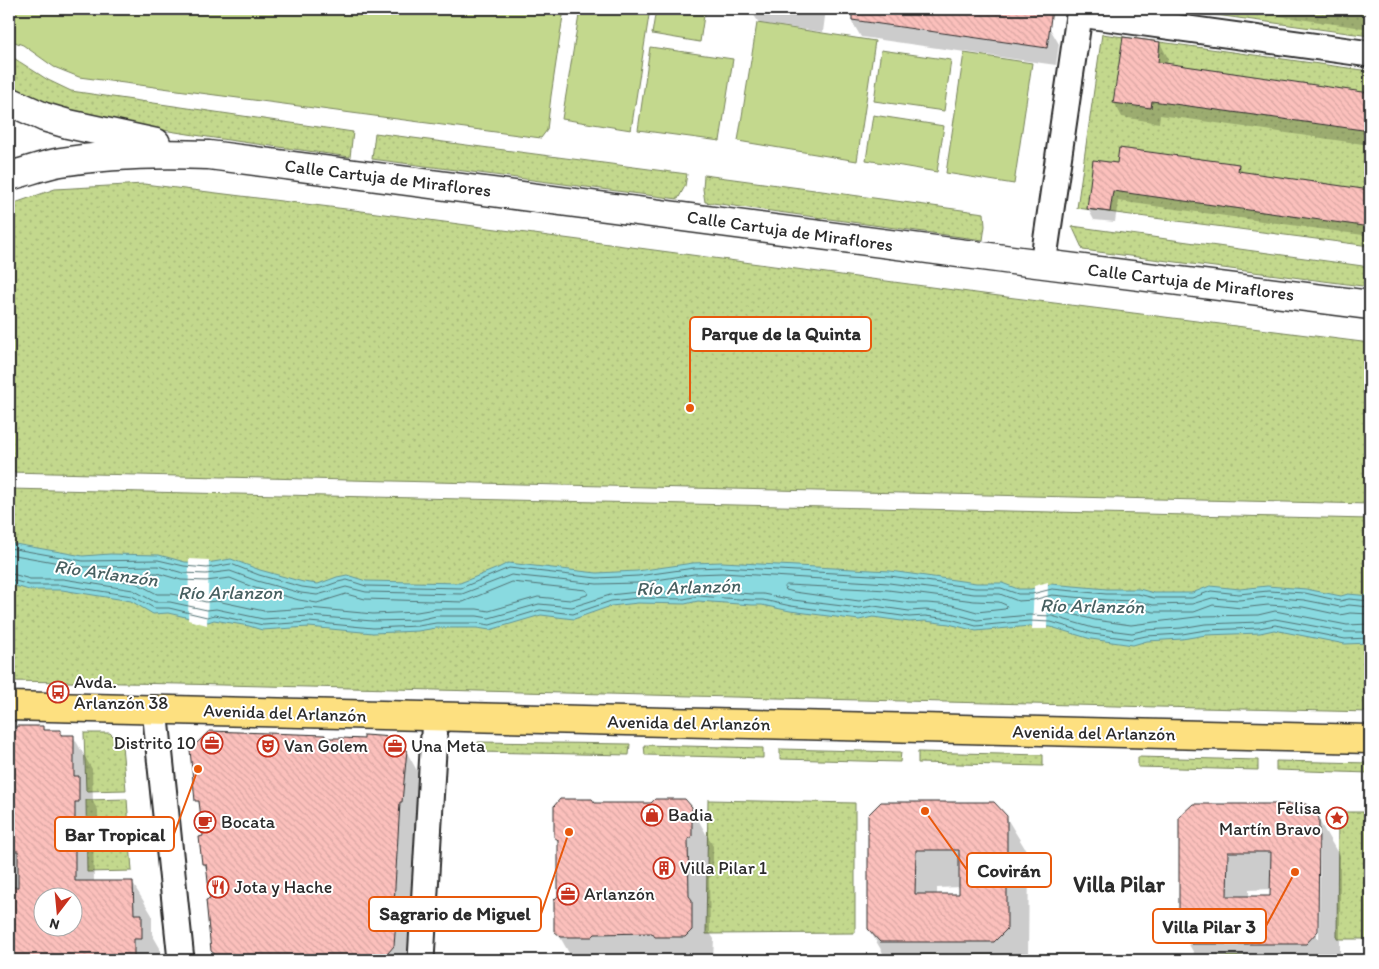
<svg xmlns="http://www.w3.org/2000/svg" width="1379" height="969" font-family="Itim,sans-serif">
<style>
.grass{fill:url(#grass-dots);stroke:#77825c}
.park{fill:#c3d88d;stroke:#77825c}
.water{fill:#89dae0;stroke:#639498}
.pier{fill:#fff}
.shadow{fill:#0003;fill-rule:evenodd}
.lines{fill:none;stroke-linecap:round;stroke-linejoin:round}
.shore{stroke:#517173;stroke-width:1}
.building{fill:url(#building-back-hatch);stroke:#2b2b2b;fill-rule:evenodd}
.street-casing{stroke:#2b2b2b;stroke-width:29}
.secondary-casing{stroke:#2b2b2b;stroke-width:31}
.highway-casing{stroke:#2b2b2b;stroke-width:31}
.street{stroke:#fff;stroke-width:25}
.secondary{stroke:#fff;stroke-width:28}
.highway{stroke:#fde080;stroke-width:28}
.labels{text-anchor:middle;dominant-baseline:central;stroke-width:4;stroke-linejoin:round;paint-order:stroke}
.street-label{font-size:18px;fill:#2b2b2b;stroke:#fff}
.poi-label{font-size:18px;fill:#2b2b2b;stroke:#fff;text-anchor:start}
.water-label{font-size:19px;font-style:italic;fill:#476061;stroke:#fff}
.district-label{font-size:22px;font-weight:bold;fill:#2b2b2b;stroke:#fff}
.leader{fill:none;stroke:#e8590c;stroke-width:2}
.callout-dot{fill:#e8590c;stroke:#fff;stroke-width:2}
.callout{fill:#fff;stroke:#e8590c;stroke-width:2}
.callout-label{font-size:19px;text-anchor:middle;font-weight:bold;fill:#2b2b2b}
</style>
<defs>
<pattern id="grass-dots" width="8" height="8" patternUnits="userSpaceOnUse" patternTransform="scale(1.25)"><rect width="8" height="8" fill="#c3d88d"/><path d="M2 2h.1M6 6h.1" fill="none" stroke="#a8ba7a" stroke-width="1.8" stroke-linecap="round"/></pattern>
<pattern id="building-back-hatch" width="6" height="6" patternUnits="userSpaceOnUse" patternTransform="scale(1.25)"><rect width="6" height="6" fill="#fcc0bc"/><path d="M-1 5l2 2M0 0l6 6M5-1l2 2" fill="none" stroke="#d8a5a2"/></pattern>
</defs>
<rect width="100%" height="100%" fill="#fff"/>
<filter id="ink" filterUnits="userSpaceOnUse"><feTurbulence type="fractalNoise" baseFrequency=".02" numOctaves="2"/><feDisplacementMap in="SourceGraphic" scale="10" xChannelSelector="R" yChannelSelector="G"/><feConvolveMatrix kernelMatrix="1 2 1 2 8 2 1 2 1" color-interpolation-filters="sRGB"/></filter>
<g filter="url(#ink)">
<g class="grass">
<polygon points="1172,9 1370,9 1370,36"/>
<polygon points="1102,34 1370,71 1370,246 1077,208"/>
<path d="M9,55L48,80L71,91L353,132L350,157C290,148 229,141 169,131C112,122 58,115 9,85Z"/>
<polygon points="375,133 687,174 685,186 678,199 372,159"/>
<polygon points="704,175 984,213 985,226 983,240 705,202 703,189"/>
<polygon points="144,184 354,210 991,295 1370,343 1370,504 9,472 9,205 55,189"/>
<polygon points="1072,226 1370,267 1370,287 1083,250"/>
<polygon points="9,489 1370,519 1370,712 181,684 9,681"/>
<polygon points="84,733 110,733 122,745 126,790 86,791"/>
<polygon points="478,742 630,744 629,755 477,752"/>
<polygon points="644,745 763,748 763,758 645,755"/>
<polygon points="780,749 901,752 900,762 780,759"/>
<polygon points="918,752 1043,755 1043,766 918,763"/>
<polygon points="1138,757 1258,760 1258,770 1138,767"/>
<polygon points="1276,761 1370,763 1370,773 1276,770"/>
<polygon points="127,799 132,871 87,872 86,800"/>
<polygon points="708,800 855,803 855,933 706,934"/>
<polygon points="1338,812 1370,812 1370,939 1337,939"/>
<rect x="864" y="955" width="83" height="5"/>
<rect x="956" y="955" width="138" height="5"/>
<rect x="1135" y="956" width="139" height="4"/>
<rect x="545" y="957" width="119" height="3"/>
<rect x="675" y="957" width="143" height="3"/>
</g>
<g class="park">
<polygon points="9,9 564,9 551,96 547,130 541,138 79,77 54,67 23,45 9,40"/>
<polygon points="580,9 650,9 631,130 562,119"/>
<polygon points="656,9 705,9 700,42 652,34"/>
<polygon points="757,23 875,41 857,161 738,141"/>
<polygon points="650,47 733,59 720,141 638,130"/>
<polygon points="881,50 951,60 944,111 874,101"/>
<polygon points="964,53 1032,63 1014,184 946,173"/>
<polygon points="873,115 944,126 937,172 866,160"/>
</g>
<polygon class="water" points="9,543 83,556 110,554 159,555 185,562 207,563 231,559 260,570 303,582 318,584 337,577 347,575 366,581 460,583 498,568 508,563 597,573 637,571 693,563 722,562 890,571 976,583 1002,583 1018,589 1031,589 1051,584 1107,589 1139,589 1154,593 1192,593 1210,586 1240,589 1267,586 1306,589 1341,596 1348,594 1370,596 1370,643 1345,644 1274,630 1260,633 1206,635 1182,639 1147,641 1133,645 1091,639 1051,627 1030,626 976,631 949,624 925,621 909,622 873,617 859,620 790,611 762,605 752,605 698,601 685,604 638,603 611,606 574,619 541,615 490,630 477,628 436,628 418,631 373,633 309,627 262,630 249,626 214,620 208,622 168,613 153,614 131,601 62,590 29,590 9,584"/>
<g class="pier">
<polygon points="189,559 209,560 207,625 188,620"/>
<polygon points="1048,582 1047,629 1032,629 1034,586"/>
</g>
<g class="shadow">
<polygon points="750,9 826,9 823,32 759,23"/>
<polygon points="853,9 1039,9 1037,25 1049,27 1059,44 1056,65 861,37 851,20"/>
<polygon points="1134,9 1176,9 1174,22 1139,17"/>
<polygon points="1229,9 1370,9 1370,29"/>
<polygon points="1160,43 1168,58 1167,64 1370,93 1370,145 1160,115 1159,123 1122,117 1114,102"/>
<polygon points="1094,161 1118,164 1239,165 1243,173 1370,191 1370,236 1118,201 1115,222 1094,220 1088,209"/>
<path d="M43,727L45,732H60L63,736H73L92,769L93,802L98,810V835H93L94,882H132L152,915V934L160,948V960H9V733H17ZM42,896H72V926H42Z"/>
<polygon points="324,736 326,739 342,740 392,738 399,750 406,751 424,783 413,960 218,960 212,950 211,900 208,872 203,863 204,837 201,808 197,801"/>
<polygon points="595,804 691,807 713,846 713,875 709,878 710,933 714,939 713,960 573,960 556,930 559,897 559,842 555,837"/>
<path d="M869,815L1006,817L1029,855L1028,960H887L869,929ZM960,887V895H937V888Z"/>
<path d="M1181,817L1318,819L1340,857V960H1198L1181,931ZM1318,842H1320L1319,938H1317ZM1272,889L1271,897H1249V890Z"/>
</g>
<g class="lines">
<g class="shore">
<polyline points="9,548 83,561 158,560 184,566 207,568 231,564 259,575 302,587 318,589 338,582 347,580 366,586 461,588 509,568 597,578 638,576 694,568 722,567 890,576 975,588 1001,588 1018,594 1032,594 1052,589 1106,594 1138,594 1154,598 1192,598 1211,591 1239,594 1268,591 1305,593 1340,601 1349,599 1370,601"/>
<polyline points="9,554 82,567 158,566 183,573 206,574 230,571 257,581 301,593 317,595 346,587 366,592 462,594 511,575 597,584 638,583 694,574 722,573 889,583 974,594 1000,594 1018,601 1033,600 1052,595 1106,600 1137,601 1153,605 1192,604 1212,598 1239,600 1268,597 1304,600 1340,607 1349,605 1370,607"/>
<polyline points="9,573 30,579 63,579 133,590 155,602 170,602 207,610 216,609 263,619 309,616 373,621 418,620 436,616 477,616 489,618 539,604 572,607 610,595 638,592 684,592 698,590 752,594 763,594 793,600 859,608 874,606 909,611 926,610 951,613 977,620 1029,615 1052,616 1093,628 1132,633 1145,630 1181,628 1205,624 1259,622 1275,619 1346,632 1370,632"/>
<polygon points="101,573 157,573 181,580 206,581 230,578 255,588 299,600 317,603 346,594 365,599 463,602 512,582 586,590 588,593 587,595 570,600 538,597 489,611 477,609 435,609 417,612 373,614 309,608 264,611 217,601 206,602 172,594 157,594 136,583 101,578 99,575"/>
<polyline points="9,579 29,585 62,585 132,596 154,608 169,608 207,617 215,615 263,625 309,622 373,628 418,626 436,623 477,623 490,625 540,610 573,614 611,601 638,598 684,599 698,596 752,600 763,600 791,606 859,615 874,612 909,617 925,616 950,619 976,626 1029,621 1051,622 1092,634 1132,639 1146,636 1182,634 1206,630 1259,628 1275,625 1345,639 1370,638"/>
<polygon points="787,585 888,590 974,601 999,602 1006,605 1007,607 1005,609 977,612 952,605 927,603 910,603 875,598 859,601 794,592 786,590 785,587"/>
<polyline points="1370,614 1350,613 1340,615 1303,607 1268,605 1241,608 1213,605 1194,612 1154,612 1136,608 1105,608 1053,603 1048,606 1049,608 1095,620 1131,625 1204,616 1258,615 1275,611 1347,625 1370,624"/>
</g>
</g>
<g class="building">
<polygon points="852,9 1052,9 1047,48 852,20"/>
<polygon points="1123,37 1160,42 1158,62 1370,93 1370,131 1152,101 1151,108 1113,103"/>
<polygon points="1119,148 1239,164 1238,171 1370,190 1370,227 1113,191 1110,212 1087,209 1093,160 1117,163"/>
<path d="M16,726H43V730H61V735H74V776H79V802H75V881H133L134,914H142V939H134V960H9V887H18V851H9V731H16ZM42,896H72V926H42Z"/>
<polygon points="209,731 325,735 325,738 342,738 364,739 364,735 393,737 392,748 407,750 402,802 400,802 393,921 396,921 394,946 382,960 222,960 211,951 206,900 210,899 206,864 202,864 199,837 203,836 199,801 195,801 190,750"/>
<polygon points="560,799 592,799 595,803 651,803 655,799 685,799 692,807 692,836 688,839 689,896 692,900 692,930 685,937 655,937 652,933 595,934 592,937 561,937 554,931 554,900 558,896 558,840 554,837 554,806"/>
<path d="M881,802H994L1007,816V929L994,942H880L868,929V815ZM916,850H959V894H915Z"/>
<path d="M1193,804H1306L1319,818L1318,931L1306,944H1192L1179,931V817ZM1228,852H1271L1270,896H1227Z"/>
</g>
<g class="lines">
<g class="street-casing">
<g id="street">
<polyline points="1080,14 1370,54"/>
<polyline points="1043,264 1080,9"/>
<polyline points="155,709 181,960"/>
<polyline points="421,960 435,717"/>
</g>
</g>
<g class="secondary-casing">
<g id="secondary">
<polyline points="9,101 44,117 68,124 156,143"/>
<path d="M9,176C26,172 43,165 61,162C110,154 159,153 209,155L1012,260L1370,305"/>
</g>
</g>
<g class="highway-casing">
<polyline id="highway" points="9,706 1370,739"/>
</g>
<use href="#street" class="street"/>
<use href="#secondary" class="secondary"/>
<use href="#highway" class="highway"/>
</g>
</g>
<defs>
<g id="bus-ring" transform="scale(1.125)"><circle r="9.5" fill="#fff" stroke="#c8321e" stroke-width="1.5"/><path d="M-5-6H5V4H4V6H2V4H-2V6H-4V4H-5ZM-3.5-4V0h7V-4ZM-3.5 1.2v1.5H-2V1.2ZM2 1.2v1.5H3.5V1.2Z" fill="#c8321e"/></g>
<g id="office-ring" transform="scale(1.125)"><circle r="9.5" fill="#fff" stroke="#c8321e" stroke-width="1.5"/><path d="M-6-3h4V-5.5h4V-3h4V5H-6ZM-1-4.5V-3h2v-1.5ZM-6 0V1H6V0Z" fill="#c8321e"/></g>
<g id="theatre-ring" transform="scale(1.125)"><circle r="9.5" fill="#fff" stroke="#c8321e" stroke-width="1.5"/><path d="M-5-5.5Q0-4 5-5.5V0Q5 5 0 6Q-5 5-5 0ZM-3.3-2.5H-1v1.5H-3.3ZM1-2.5H3.3v1.5H1ZM-2.8 1Q0 5.5 2.8 1Z" fill="#c8321e"/></g>
<g id="shop-ring" transform="scale(1.125)"><circle r="9.5" fill="#fff" stroke="#c8321e" stroke-width="1.5"/><path d="M-5-2.5h2.3a2.7 3.5 0 0 1 5.4 0H5L5.5 6h-11ZM-1.5-2.5h3a1.5 2.3 0 0 0-3 0Z" fill="#c8321e"/></g>
<g id="sight-ring" transform="scale(1.125)"><circle r="9.5" fill="#fff" stroke="#c8321e" stroke-width="1.5"/><path d="M0-6L1.8-2.2L6-1.7L2.9 1.2L3.7 5.4L0 3.3L-3.7 5.4L-2.9 1.2L-6-1.7L-1.8-2.2Z" fill="#c8321e"/></g>
<g id="cafe-ring" transform="scale(1.125)"><circle r="9.5" fill="#fff" stroke="#c8321e" stroke-width="1.5"/><path d="M-5.5-4.5H6V0H3Q3 3.5 0 3.5H-2.5Q-5.5 3.5-5.5 0ZM3-3.2v2h1.7v-2ZM-6 4.5H4V6H-6Z" fill="#c8321e"/></g>
<g id="building-ring" transform="scale(1.125)"><circle r="9.5" fill="#fff" stroke="#c8321e" stroke-width="1.5"/><path d="M-4-6H4V6H1V3H-1V6H-4ZM-2.5-4.3h1.7v1.8h-1.7ZM.8-4.3h1.7v1.8H.8ZM-2.5-1h1.7V.8h-1.7ZM.8-1h1.7V.8H.8Z" fill="#c8321e"/></g>
<g id="restaurant-ring" transform="scale(1.125)"><circle r="9.5" fill="#fff" stroke="#c8321e" stroke-width="1.5"/><path d="M-5-6h1v4h1v-4h1v4h1v-4h1v5L-1.5 .5V6h-2V.5L-5-1ZM5-6V6H3V1.5H1.5Q1.5-4 5-6Z" fill="#c8321e"/></g>
</defs>
<g fill-rule="evenodd">
<use href="#bus-ring" x="58" y="692"/>
<use href="#office-ring" x="212" y="743"/>
<use href="#theatre-ring" x="268" y="746"/>
<use href="#office-ring" x="395" y="746"/>
<use href="#shop-ring" x="652" y="815"/>
<use href="#sight-ring" x="1337" y="818"/>
<use href="#cafe-ring" x="205" y="822"/>
<use href="#building-ring" x="664" y="868"/>
<use href="#restaurant-ring" x="218" y="887"/>
<use href="#office-ring" x="568" y="894"/>
</g>
<g class="labels">
<g class="street-label">
<text transform="translate(388 178) rotate(7)">Calle Cartuja de Miraflores</text>
<text transform="translate(790 231) rotate(8)">Calle Cartuja de Miraflores</text>
<text transform="translate(1191 282) rotate(7)">Calle Cartuja de Miraflores</text>
<text transform="translate(285 713) rotate(2)">Avenida del Arlanzón</text>
<text transform="translate(689 723) rotate(1)">Avenida del Arlanzón</text>
<text transform="translate(1094 733) rotate(1)">Avenida del Arlanzón</text>
</g>
<g class="poi-label">
<text x="74" y="682">Avda.<tspan x="74" dy="21">Arlanzón 38</tspan></text>
<text x="196" y="743" text-anchor="end">Distrito 10</text>
<text x="284" y="746">Van Golem</text>
<text x="411" y="746">Una Meta</text>
<text x="1321" y="808" text-anchor="end">Felisa<tspan x="1321" dy="21">Martín Bravo</tspan></text>
<text x="668" y="815">Badia</text>
<text x="221" y="822">Bocata</text>
<text x="680" y="868">Villa Pilar 1</text>
<text x="234" y="887">Jota y Hache</text>
<text x="584" y="894">Arlanzón</text>
</g>
<g class="water-label">
<text transform="translate(106 573) rotate(8)">Río Arlanzón</text>
<text transform="translate(688 587) rotate(-2)">Río Arlanzón</text>
<text x="230" y="592">Río Arlanzon</text>
<text transform="translate(1092 606) rotate(1)">Río Arlanzón</text>
</g>
<g class="district-label">
<text x="1119" y="884">Villa Pilar</text>
</g>
</g>
<path class="leader" d="M690 408L690 334M198 769L174 834M925 811L967 870M569 832L541 914M1295 872L1266 926"/>
<g class="callout-dot">
<circle cx="690" cy="408" r="5"/>
<circle cx="198" cy="769" r="5"/>
<circle cx="925" cy="811" r="5"/>
<circle cx="569" cy="832" r="5"/>
<circle cx="1295" cy="872" r="5"/>
</g>
<g class="callout">
<rect x="690" y="317" width="181" height="34" rx="5"/>
<rect x="55" y="817" width="119" height="34" rx="5"/>
<rect x="967" y="853" width="84" height="34" rx="5"/>
<rect x="369" y="897" width="172" height="34" rx="5"/>
<rect x="1153" y="909" width="113" height="34" rx="5"/>
</g>
<g class="callout-label">
<text x="781" y="340">Parque de la Quinta</text>
<text x="115" y="841">Bar Tropical</text>
<text x="1009" y="877">Covirán</text>
<text x="455" y="920">Sagrario de Miguel</text>
<text x="1209" y="933">Villa Pilar 3</text>
</g>
<rect width="1379" height="969" fill="none" stroke="#fff" stroke-width="30"/>
<rect x="15" y="15" width="1349" height="939" fill="none" stroke="#2b2b2b" stroke-width="2" filter="url(#ink)"/>
<g transform="translate(58 912) rotate(196)"><circle r="24" fill="#ffffff" stroke="#aaaaaa"/>
<path d="M0-4L9 19L0 12L-9 19Z" fill="#c8321e"/>
<text y="-8" font-size="14" font-weight="bold" text-anchor="middle" fill="#2b2b2b">N</text>
</g>
</svg>
